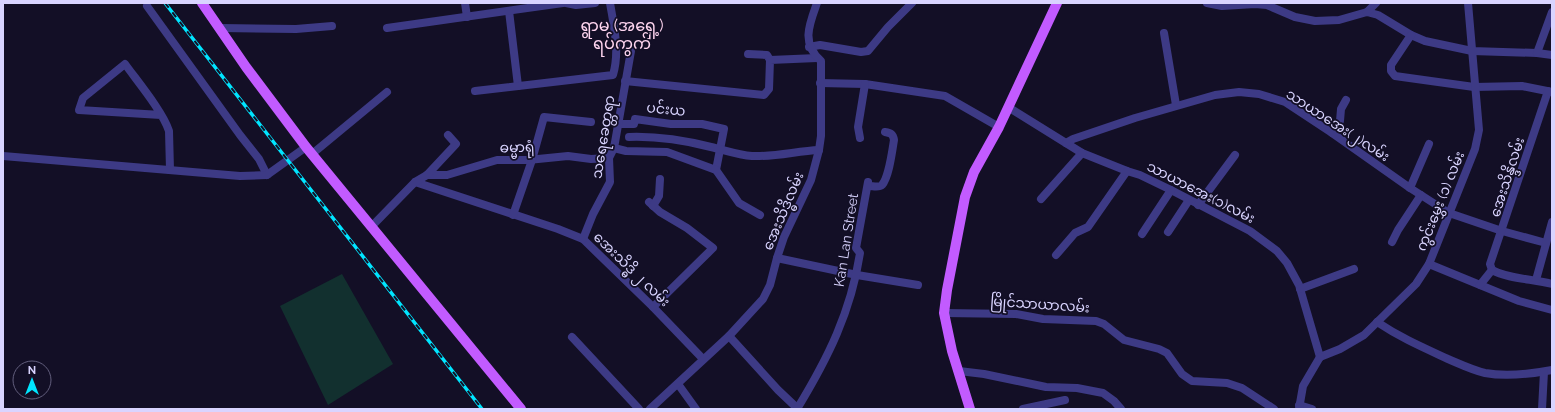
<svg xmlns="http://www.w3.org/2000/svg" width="1555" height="412" font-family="Raleway,'Noto Sans Myanmar',sans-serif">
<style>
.green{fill:#12302f}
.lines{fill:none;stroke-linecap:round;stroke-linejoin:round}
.minor{stroke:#3d3a85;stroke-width:8}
.major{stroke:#c25bff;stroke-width:10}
.rail-casing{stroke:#00e5ff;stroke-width:3.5}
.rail{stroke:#130f26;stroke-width:2;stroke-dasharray:6;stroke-linecap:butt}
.labels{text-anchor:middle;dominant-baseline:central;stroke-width:3.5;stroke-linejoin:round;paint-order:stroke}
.street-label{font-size:14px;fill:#d9d4ff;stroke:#130f26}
.quarter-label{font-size:16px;fill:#ffd6f0;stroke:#130f26}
</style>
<rect width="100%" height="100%" fill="#130f26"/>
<polygon class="green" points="342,274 393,364 328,405 280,306"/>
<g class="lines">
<g class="minor">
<polyline points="465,3 467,17"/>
<polyline points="566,3 576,5 595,3"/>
<polyline points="1207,3 1222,6 1255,4 1267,5 1295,17 1315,21 1339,20 1367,12 1378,15 1411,35 1425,41 1472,51 1537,53 1552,55"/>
<polyline points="147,6 240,135 259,159 267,175"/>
<polyline points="509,11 518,86"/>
<polyline points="1367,12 1376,3"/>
<polyline points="220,28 296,29 332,26"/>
<polyline points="387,28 563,3"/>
<polyline points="1164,33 1176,105"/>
<polyline points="1411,35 1391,65 1391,71 1395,76 1474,87 1522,86 1552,92"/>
<polyline points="809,47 820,45 861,52 868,51 888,27 912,3"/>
<polyline points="1537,53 1552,12"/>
<polyline points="748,54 767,55 770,60"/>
<polyline points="625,81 764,95 769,89 770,60 817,58"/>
<polyline points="820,83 865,84 945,96 999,127"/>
<path d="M475,91L613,75C620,51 614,27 610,3"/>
<polyline points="1008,107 1082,153 1127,171 1140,175 1171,190 1250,231 1277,251 1287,263 1299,285 1320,357"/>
<path d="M161,115L79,110L83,98L125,64C138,82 163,112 169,131L170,170"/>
<polyline points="618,124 634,124 635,119 671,124 702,124 724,129 716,170"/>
<polyline points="1332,133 1340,121 1341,109 1346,100"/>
<path d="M629,137C657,136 683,140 711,147C724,150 739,155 752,156C775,157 797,151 819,150"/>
<polyline points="860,138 858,127 865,84"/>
<polyline points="1066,143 1073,139 1135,118 1215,95 1239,92 1259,94 1285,102 1332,133 1410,188 1449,213 1502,231 1546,243"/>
<polyline points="614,148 626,151 667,152 716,170 739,203 760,215"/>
<polyline points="312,154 387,92"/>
<polyline points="3,156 240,176 267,175 306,147"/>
<polyline points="427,175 447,175 497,160 528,160 568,156 591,159 609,158"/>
<polyline points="415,182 558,229 583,239 653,307 703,359"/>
<path d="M869,186C873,186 879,188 882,185C889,177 892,152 894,140C893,134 891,133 885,132"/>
<polyline points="1410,188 1429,144"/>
<polyline points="1041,199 1082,153"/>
<polyline points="649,202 660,212 687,228 713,248 653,307"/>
<polyline points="1198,205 1235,155"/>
<polyline points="653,206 659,196 660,179"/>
<polyline points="513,215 532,160 544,117 591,122"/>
<polyline points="372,226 415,182 427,175 456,144 448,135"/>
<polyline points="1168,232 1189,200"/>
<polyline points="1142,234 1171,190"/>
<polyline points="583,239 593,214 610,182 609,158 614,148 631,51"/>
<polyline points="1392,242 1398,230 1421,195"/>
<polyline points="1056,255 1075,233 1088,227 1127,171"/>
<polyline points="777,258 857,275 918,285"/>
<polyline points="1429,264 1519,301 1552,310"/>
<polyline points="1492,270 1490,264 1548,91"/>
<path d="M1492,270C1508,279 1534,279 1552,284"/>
<polyline points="1536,280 1552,222"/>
<polyline points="1480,285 1492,270"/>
<polyline points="1300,289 1354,269"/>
<polyline points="944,313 1016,314 1043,319 1096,321 1104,324 1124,340 1159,349 1167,353 1182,374 1192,381 1227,383 1242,388 1274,409"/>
<path d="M1377,322C1401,338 1422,347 1448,359C1460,364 1472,370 1485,373C1506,377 1531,374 1552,370"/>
<polyline points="729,336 778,390 797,408"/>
<polyline points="572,337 639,409"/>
<polyline points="1320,357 1340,349 1364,335 1416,284 1429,264 1475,149 1479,130 1468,3"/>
<polyline points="959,371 984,374 1046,387 1077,388 1103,393 1114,401 1121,409"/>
<polyline points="678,384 696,409"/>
<polyline points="1299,405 1312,409"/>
<path d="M650,409L729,336L763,299L770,285L777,258L784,237L811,180L819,150L821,136V61C801,43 809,25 817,3"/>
<path d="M797,409C828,358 851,312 860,253L856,248L868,182"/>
<polyline points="1023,409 1065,400"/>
<polyline points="1299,409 1303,386 1320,357"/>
<polyline points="1542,409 1544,372"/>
</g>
<g class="major">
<polyline points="202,3 246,67 306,147 521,409"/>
<polyline points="970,409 952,351 944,313 947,290 965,197 974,172 999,127 1057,3"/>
</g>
<g class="rail-casing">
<polyline id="rail" points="165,3 482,409"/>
</g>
<use href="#rail" class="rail"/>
</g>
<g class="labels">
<g class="street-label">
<text transform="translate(666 109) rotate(6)">ပင်းယ</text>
<text transform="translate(1338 125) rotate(33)">သာယာအေး(၂)လမ်း</text>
<text transform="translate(603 137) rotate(-81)">သရေခေတ္တရာ</text>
<text transform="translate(517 147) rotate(-2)">ဓမ္မာရုံ</text>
<text transform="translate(1507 177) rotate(-72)">အေးသိန္ဒိလမ်း</text>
<text transform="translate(1201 192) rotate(27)">သာယာအေး(၁)လမ်း</text>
<text transform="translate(1440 201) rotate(-68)">ကွင်းမွှေး (၁) လမ်း</text>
<text transform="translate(783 211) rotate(-67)">အေးသိဒ္ဓိလမ်း</text>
<text transform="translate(846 240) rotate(-81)">Kan Lan Street</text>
<text transform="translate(632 269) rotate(44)">အေးသိဒ္ဓိ ၂ လမ်း</text>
<text transform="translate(1040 304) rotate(4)">မြိုင်သာယာလမ်း</text>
</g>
<g class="quarter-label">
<text x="622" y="25">ရွာမ (အရှေ့)<tspan x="622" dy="18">ရပ်ကွက်</tspan></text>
</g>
</g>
<rect width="1555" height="412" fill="none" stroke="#d9d4ff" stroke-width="8"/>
<g transform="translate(32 380)"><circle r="19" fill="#130f26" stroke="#625e7d"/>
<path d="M0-3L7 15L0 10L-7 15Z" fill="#00e5ff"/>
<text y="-6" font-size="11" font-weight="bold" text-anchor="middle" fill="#d9d4ff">N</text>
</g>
</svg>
